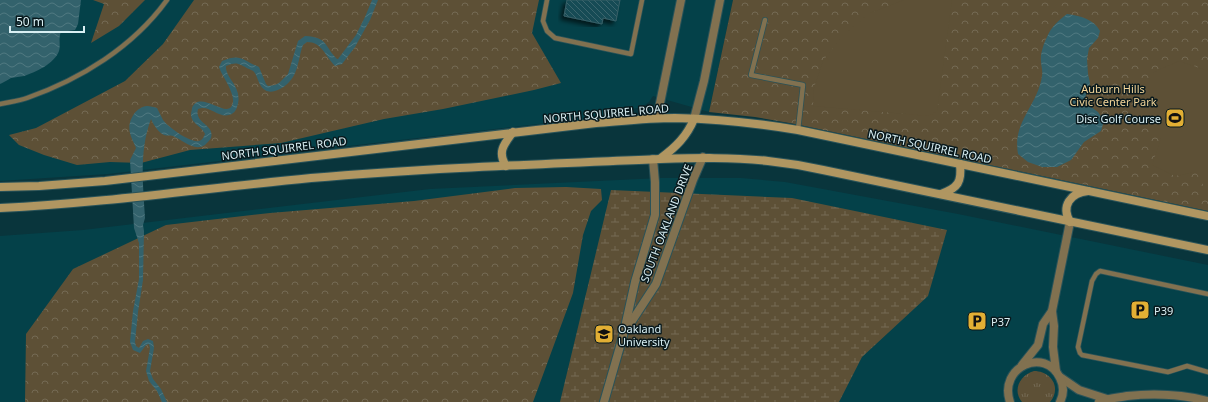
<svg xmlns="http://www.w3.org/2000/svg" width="1208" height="402" font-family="'Noto Sans',sans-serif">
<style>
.built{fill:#044149}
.grass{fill:url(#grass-tufts)}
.forest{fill:url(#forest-crowns)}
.wetland{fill:url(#wetland-marsh)}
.garden{fill:#5d5036}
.water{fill:url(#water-waves)}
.building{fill:url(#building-back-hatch);stroke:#375f67;filter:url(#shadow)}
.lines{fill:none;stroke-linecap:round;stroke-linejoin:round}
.service-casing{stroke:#2a5359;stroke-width:6}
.minor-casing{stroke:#2a5359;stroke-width:10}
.tertiary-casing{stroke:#2a5359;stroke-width:10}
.secondary-casing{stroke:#2a5359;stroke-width:10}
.service{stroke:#817150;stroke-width:4.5}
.minor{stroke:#817150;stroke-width:8}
.tertiary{stroke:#817150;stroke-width:8}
.secondary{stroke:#b09661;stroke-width:8}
.labels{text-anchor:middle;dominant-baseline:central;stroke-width:3;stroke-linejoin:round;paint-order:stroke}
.park-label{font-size:11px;fill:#f3d599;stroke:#09191d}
.street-label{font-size:11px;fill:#d9eff3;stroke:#09191d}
.poi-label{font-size:11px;fill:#d9eff3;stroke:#09191d;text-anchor:start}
</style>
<defs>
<pattern id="grass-tufts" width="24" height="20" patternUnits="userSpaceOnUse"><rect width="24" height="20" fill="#5d5036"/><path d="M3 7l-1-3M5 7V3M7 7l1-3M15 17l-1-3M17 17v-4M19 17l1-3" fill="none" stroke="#746a54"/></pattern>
<pattern id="forest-crowns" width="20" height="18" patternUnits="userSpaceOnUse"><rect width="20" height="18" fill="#5d5036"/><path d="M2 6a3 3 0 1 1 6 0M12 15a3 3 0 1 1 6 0" fill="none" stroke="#746a54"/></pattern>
<pattern id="wetland-marsh" width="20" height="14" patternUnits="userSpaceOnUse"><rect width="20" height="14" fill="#5d5036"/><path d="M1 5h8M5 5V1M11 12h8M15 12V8" fill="none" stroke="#746a54"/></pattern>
<pattern id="water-waves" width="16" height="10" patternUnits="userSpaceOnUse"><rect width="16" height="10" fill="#33626c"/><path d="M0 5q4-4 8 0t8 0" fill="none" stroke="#507981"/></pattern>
<pattern id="building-back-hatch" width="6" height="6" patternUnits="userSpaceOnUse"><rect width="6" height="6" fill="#194b54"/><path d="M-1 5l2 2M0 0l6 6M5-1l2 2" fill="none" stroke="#3a656d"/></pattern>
<filter id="shadow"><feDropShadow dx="-3.5" dy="3.5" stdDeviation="2" flood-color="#0009"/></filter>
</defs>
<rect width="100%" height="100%" fill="#09353c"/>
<g class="built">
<polygon points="0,0 733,0 709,112 653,96 649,102 641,107 608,115 582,119 108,174 0,181"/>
<polygon points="661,178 741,178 785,182 958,214 1208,265 1208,402 0,402 0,236 83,230 430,189"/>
</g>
<path class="grass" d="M1034,371C1051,371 1062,388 1050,402H1022C1012,390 1020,375 1034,371Z"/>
<g class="forest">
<polygon points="93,0 145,0 119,26 91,43 104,4"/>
<polygon points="194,0 539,0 532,33 561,83 534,90 443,109 384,119 281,143 190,150 141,163 110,162 77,165 44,155 19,145 9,135 36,128 125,81 163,44"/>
<polygon points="733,0 1208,0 1208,211 795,124 755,117 709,112"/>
<polygon points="566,187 601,189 602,200 591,211 583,235 573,293 533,402 25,402 26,334 73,269 166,225 270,213 414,201 515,188"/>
</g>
<polygon class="wetland" points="611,190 792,198 947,230 928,296 862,357 839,402 560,402"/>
<g class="garden">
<polygon points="904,0 952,0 937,111 929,116 813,106 814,88 823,61 843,35 870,13"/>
<polygon points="1179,61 1208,71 1208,190 1206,190 1196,172 1175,176 1152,165 1161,139 1134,110 1142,86 1154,72"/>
</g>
<g class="water">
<path d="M0,0H81L78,24L75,30L61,32C58,38 61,45 59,51C54,64 36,72 24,76C20,77 15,77 11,78C8,80 4,82 0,84Z"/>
<path d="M372,0H378L370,20L355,47L342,64L335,66C325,56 322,42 307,42L303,45C299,55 299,67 293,77C287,87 269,99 261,86C258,82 257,75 254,72C254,71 249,69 249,69C239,64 237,61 226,66C225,79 244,87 237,107C236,111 233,114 229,115C218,118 209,104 198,109C194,124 215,124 211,138C210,140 207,143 205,145C194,152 183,140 173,136C170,135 167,136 164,135C158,132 153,124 151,119C139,151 143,185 145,218L143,225L144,231L143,280L138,312L135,342L136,346L139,348L143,341L148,339L153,341L154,348L150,371L153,379L161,389L167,402H162L157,391L149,381L146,371L150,348L149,344L146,345L140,353L133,350L130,342L133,311L139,279V243L134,228L130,160L136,148C134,143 131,138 130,133C127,122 135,107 147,106C150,106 154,107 157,108C159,112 161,116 163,120C168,127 190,143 199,141C203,140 204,136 205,134C202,126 191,124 191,114C191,112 192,110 192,108C199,90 224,116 231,107C239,97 222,77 219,67L222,61C241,53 242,60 259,67L266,84L268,86L275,85L279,83L288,74L298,41L305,36C328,37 324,46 337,59H338L356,35L365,17Z"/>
<path d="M1067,14C1080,16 1094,19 1100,31L1098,38L1089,48L1087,59L1088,74L1090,83L1085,98L1087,104L1098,112L1104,121L1101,131L1084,142L1071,160L1057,167H1042L1028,162L1018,154C1012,122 1038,105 1042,76C1043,71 1041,66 1041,61C1040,54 1044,43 1047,37C1051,27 1059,20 1067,14Z"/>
</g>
<polygon class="building" points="567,0 620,0 616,21 603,18 602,24 564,16"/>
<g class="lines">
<g class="service-casing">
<g id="service">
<polyline points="547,0 543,21 547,31 555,38 631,54 642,0"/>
<polyline points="765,20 751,75 803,85 798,130"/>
<path d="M0,104C9,102 19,101 27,98C81,79 133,47 167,0"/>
<polyline points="1208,294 1100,271 1096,274 1092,281 1078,347 1080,353 1082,355 1168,372 1187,366 1208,372"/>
</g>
</g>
<g class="minor-casing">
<g id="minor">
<polyline points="626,330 656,284 693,180 703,157"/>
<polyline points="1022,365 1038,345 1043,324 1052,311"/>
<polyline points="1056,371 1053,347 1054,326 1052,311 1070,222"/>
<polyline points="1060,377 1079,390 1107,399"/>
<polyline points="604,402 623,336 635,282 655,215 655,182 653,159"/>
<path d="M1010,402C998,367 1045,346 1060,378C1064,386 1064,394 1060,402"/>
<path d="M1099,402C1108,398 1117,398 1127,396C1155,393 1180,394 1208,401"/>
</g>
</g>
<g class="tertiary-casing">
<g id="tertiary">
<polyline points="657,118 681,0"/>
<polyline points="694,119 704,81 720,0"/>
</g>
</g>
<g class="secondary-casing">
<g id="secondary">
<path d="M661,158C676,147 687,136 694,119"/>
<path d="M506,166C497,152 504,144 513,132"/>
<path d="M0,187L39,186L105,181L596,123C622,121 649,118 675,118C716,119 757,123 798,130L1208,216"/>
<path d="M941,194C958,188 962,182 960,164"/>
<path d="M0,208C104,203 207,188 311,178C427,168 544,164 660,159C696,158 732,157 768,161C787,163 805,166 823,170L1208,250"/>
<path d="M1070,222C1061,206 1070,193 1088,191"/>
</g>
</g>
<use href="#service" class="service"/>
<use href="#minor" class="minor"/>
<use href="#tertiary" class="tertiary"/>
<use href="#secondary" class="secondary"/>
</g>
<defs>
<g id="stadium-square" transform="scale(1)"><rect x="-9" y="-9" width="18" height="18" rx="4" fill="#e2af34" stroke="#09191d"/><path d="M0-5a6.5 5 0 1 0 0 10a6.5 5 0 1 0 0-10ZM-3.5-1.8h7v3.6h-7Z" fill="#111"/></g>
<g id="parking-square" transform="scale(1)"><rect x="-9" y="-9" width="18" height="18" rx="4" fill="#e2af34" stroke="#09191d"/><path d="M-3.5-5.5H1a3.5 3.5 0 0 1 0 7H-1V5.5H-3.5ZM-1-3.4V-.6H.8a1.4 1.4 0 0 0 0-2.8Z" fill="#111"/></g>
<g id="university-square" transform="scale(1)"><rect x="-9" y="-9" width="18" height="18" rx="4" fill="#e2af34" stroke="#09191d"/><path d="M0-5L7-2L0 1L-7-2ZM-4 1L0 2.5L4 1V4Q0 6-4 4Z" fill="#111"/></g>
</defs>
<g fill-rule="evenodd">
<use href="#stadium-square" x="1175" y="118"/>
<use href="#parking-square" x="1140" y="310"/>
<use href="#parking-square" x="977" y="321"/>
<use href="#university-square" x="604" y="334"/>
</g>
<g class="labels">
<g class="park-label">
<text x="1113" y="88">Auburn Hills<tspan x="1113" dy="13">Civic Center Park</tspan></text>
</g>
<g class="street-label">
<text transform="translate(606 113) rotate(-5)">NORTH SQUIRREL ROAD</text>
<text transform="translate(930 146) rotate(12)">NORTH SQUIRREL ROAD</text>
<text transform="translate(284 148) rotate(-7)">NORTH SQUIRREL ROAD</text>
<text transform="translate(666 223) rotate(-69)">SOUTH OAKLAND DRIVE</text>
</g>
<g class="poi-label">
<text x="1161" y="118" text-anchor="end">Disc Golf Course</text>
<text x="1154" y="310">P39</text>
<text x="991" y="321">P37</text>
<text x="618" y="328">Oakland<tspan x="618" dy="13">University</tspan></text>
</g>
</g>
<path d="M10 26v6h74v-6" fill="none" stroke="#d9eff3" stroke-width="2"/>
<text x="16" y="26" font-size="12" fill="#d9eff3" stroke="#09191d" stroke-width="3" paint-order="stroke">50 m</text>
</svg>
